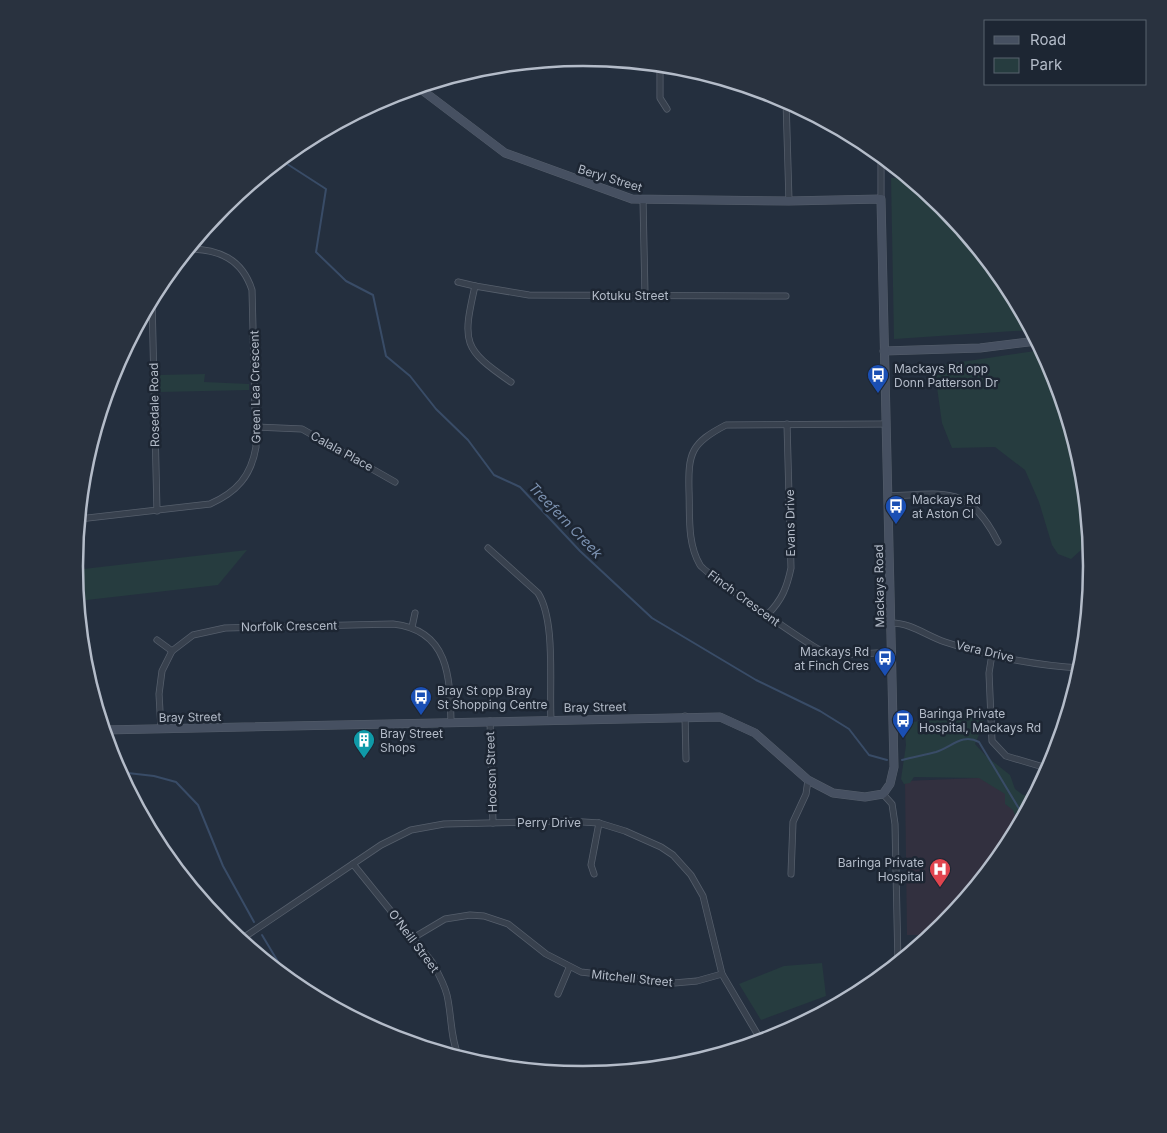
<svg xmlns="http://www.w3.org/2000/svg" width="1167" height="1133" font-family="Inter,sans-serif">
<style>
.medical{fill:#32303f}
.green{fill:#263c3f}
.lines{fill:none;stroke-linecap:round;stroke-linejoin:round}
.stream{stroke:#394c67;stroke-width:2}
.street-casing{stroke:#565f6c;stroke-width:7}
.secondary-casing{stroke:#565f6c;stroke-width:9}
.street{stroke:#38414e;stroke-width:5.5}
.secondary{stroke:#465061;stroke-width:8}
.labels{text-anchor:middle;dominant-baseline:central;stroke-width:5;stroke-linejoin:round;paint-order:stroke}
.street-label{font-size:12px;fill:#b4bcc9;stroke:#1d2633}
.poi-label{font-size:12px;fill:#b4bcc9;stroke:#1d2633;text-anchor:start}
.water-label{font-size:14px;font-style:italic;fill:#7c92b1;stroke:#1d2633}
.rim{fill:none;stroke:#b4bcc9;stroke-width:2.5}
</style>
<rect width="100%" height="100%" fill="#242f3e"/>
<polygon class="medical" points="1002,777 1024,816 1007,850 943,927 933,935 907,935 905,781"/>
<g class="green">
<polygon points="907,177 944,207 1007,284 1031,330 894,339 891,178"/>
<polygon points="1042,350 1054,372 1083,467 1090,542 1071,559 1058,554 1052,545 1039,502 1025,470 995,447 952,448 942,423 934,366"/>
<polygon points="205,374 204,382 249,384 249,390 160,392 159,375"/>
<polygon points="247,550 218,585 78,601 75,570"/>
<polygon points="980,710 984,723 975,744 986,756 1010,775 1015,789 1023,795 1035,796 1019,826 1013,810 1005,804 1005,794 979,778 914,777 910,783 904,784 901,779 906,745 905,733 911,722 955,718 968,711"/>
<polygon points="822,963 826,996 761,1020 739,984 784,966"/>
</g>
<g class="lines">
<g class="stream">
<polyline points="281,160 326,189 316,252 346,281 373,295 386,356 410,376 436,409 468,440 494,475 520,487 580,551 652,618 756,680 820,711 849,729 869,755 887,760"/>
<path d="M902,760C913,757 925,755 936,752C952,747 962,733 979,742L1024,817"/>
<polyline points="119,772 154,776 176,782 198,805 223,866 254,922"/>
<polyline points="262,935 289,980"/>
</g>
<g class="street-casing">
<g id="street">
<polyline points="660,65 660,98 667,109"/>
<polyline points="786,100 789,201"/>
<polyline points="337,124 339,123"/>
<polyline points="881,199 881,155"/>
<polyline points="643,200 645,295"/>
<polyline points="458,282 475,286"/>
<polyline points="152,300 157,511"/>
<path d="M511,382C463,349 462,343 475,286L529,295L786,296"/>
<path d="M886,424L726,425C691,443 688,453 689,491C690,515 687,543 700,565C705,573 814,649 824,652C845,657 870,653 892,652"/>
<polyline points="256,427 302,429 395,482"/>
<path d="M889,496C946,494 969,484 998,542"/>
<path d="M79,519L210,504C237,492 251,476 256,447L252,290C242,259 219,249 188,249"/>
<path d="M488,548L538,593C556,621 549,685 551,719"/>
<path d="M768,614C782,600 787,587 791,568L787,424"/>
<path d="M892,623C911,623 927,636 945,642C987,656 1038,666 1082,668"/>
<polyline points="412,627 415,613"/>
<polyline points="157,640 172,651"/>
<polyline points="992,654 989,673 992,741 1006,756 1050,769"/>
<polyline points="685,716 686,759"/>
<polyline points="490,721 493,823"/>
<path d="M161,729L159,694L162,671L172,651L193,635L225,628L393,624C449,630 450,677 451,722"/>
<polyline points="883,794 892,804 895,824 898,964"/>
<path d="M353,864L432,962C438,973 444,983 447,995C452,1017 450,1037 459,1058"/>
<polyline points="594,874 591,865 599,823"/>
<polyline points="791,874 793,822 806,794 808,780"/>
<polyline points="413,938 445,919 470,915 484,916 508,924 546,954 581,972 674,983 697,981 722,974"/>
<polyline points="240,940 381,845 411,830 444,824 568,821 599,823 625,831 661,847 673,855 691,875 703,896 722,974 762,1042"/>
<polyline points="558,994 569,968"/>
</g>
</g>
<g class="secondary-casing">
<g id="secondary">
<polyline points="884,351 980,348 1037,341"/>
<polyline points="104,730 720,717 755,733 808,780 833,793 865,797 883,794 890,784 894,767 881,199 789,201 632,199 505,153 418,87"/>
</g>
</g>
<use href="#street" class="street"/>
<use href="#secondary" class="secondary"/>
</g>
<defs>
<g id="bus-pin" transform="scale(1.125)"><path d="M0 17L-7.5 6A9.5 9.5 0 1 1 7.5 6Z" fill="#1a4fb4" stroke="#1d2633"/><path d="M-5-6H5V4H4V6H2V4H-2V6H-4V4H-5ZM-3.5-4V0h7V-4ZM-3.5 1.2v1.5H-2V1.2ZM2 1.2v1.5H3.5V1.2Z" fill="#fff"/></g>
<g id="building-pin" transform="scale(1.125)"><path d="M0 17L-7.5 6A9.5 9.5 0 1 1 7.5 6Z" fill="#0f9aa8" stroke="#1d2633"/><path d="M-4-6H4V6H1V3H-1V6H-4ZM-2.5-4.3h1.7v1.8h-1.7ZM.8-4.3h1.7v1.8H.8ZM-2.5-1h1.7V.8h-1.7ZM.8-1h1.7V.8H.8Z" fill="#fff"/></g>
<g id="hospital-pin" transform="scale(1.125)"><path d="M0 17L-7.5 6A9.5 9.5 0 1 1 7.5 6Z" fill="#e0444e" stroke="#1d2633"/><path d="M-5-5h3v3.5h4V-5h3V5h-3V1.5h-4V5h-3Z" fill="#fff"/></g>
</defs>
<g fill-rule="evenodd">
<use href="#bus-pin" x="878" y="375"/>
<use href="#bus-pin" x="896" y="506"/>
<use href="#bus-pin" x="885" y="658"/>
<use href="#bus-pin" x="421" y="697"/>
<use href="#bus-pin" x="903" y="720"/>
<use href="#building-pin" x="364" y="740"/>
<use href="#hospital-pin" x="940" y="869"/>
</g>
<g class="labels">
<g class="street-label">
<text transform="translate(610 178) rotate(17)">Beryl Street</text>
<text x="630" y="295">Kotuku Street</text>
<text transform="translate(255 387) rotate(-91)">Green Lea Crescent</text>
<text transform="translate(154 405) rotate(-91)">Rosedale Road</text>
<text transform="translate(342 451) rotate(29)">Calala Place</text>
<text transform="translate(790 523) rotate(-91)">Evans Drive</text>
<text transform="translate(879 586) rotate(-91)">Mackays Road</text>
<text transform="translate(744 598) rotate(36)">Finch Crescent</text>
<text transform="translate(289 626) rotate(-1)">Norfolk Crescent</text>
<text transform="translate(985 651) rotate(13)">Vera Drive</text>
<text transform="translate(595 707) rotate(-1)">Bray Street</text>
<text transform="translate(190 717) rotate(-1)">Bray Street</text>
<text transform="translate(491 772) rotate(-92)">Hooson Street</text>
<text x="549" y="822">Perry Drive</text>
<text transform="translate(414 941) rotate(53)">O'Neill Street</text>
<text transform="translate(632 978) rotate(6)">Mitchell Street</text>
</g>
<g class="poi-label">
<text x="894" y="368">Mackays Rd opp<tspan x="894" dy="14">Donn Patterson Dr</tspan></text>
<text x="912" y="499">Mackays Rd<tspan x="912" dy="14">at Aston Cl</tspan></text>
<text x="869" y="651" text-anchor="end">Mackays Rd<tspan x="869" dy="14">at Finch Cres</tspan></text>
<text x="437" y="690">Bray St opp Bray<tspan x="437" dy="14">St Shopping Centre</tspan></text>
<text x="919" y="713">Baringa Private<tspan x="919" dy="14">Hospital, Mackays Rd</tspan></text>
<text x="380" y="733">Bray Street<tspan x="380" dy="14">Shops</tspan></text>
<text x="924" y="862" text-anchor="end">Baringa Private<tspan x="924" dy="14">Hospital</tspan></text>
</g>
<g class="water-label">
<text transform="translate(566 520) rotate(46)">Treefern Creek</text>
</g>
</g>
<path d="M0 0H1167V1133H0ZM83 566a500 500 0 1 1 1000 0a500 500 0 1 1-1000 0Z" fill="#29323f" fill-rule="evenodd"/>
<path class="rim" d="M83 566a500 500 0 1 1 1000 0a500 500 0 1 1-1000 0Z"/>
<rect x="984" y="20" width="162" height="65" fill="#1d2633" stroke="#59626f"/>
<rect x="994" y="36" width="25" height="8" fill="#465061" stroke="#59626f"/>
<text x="1030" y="45" font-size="15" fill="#b4bcc9">Road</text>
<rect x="994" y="58" width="25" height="15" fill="#263c3f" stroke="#59626f"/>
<text x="1030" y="70" font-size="15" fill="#b4bcc9">Park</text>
</svg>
